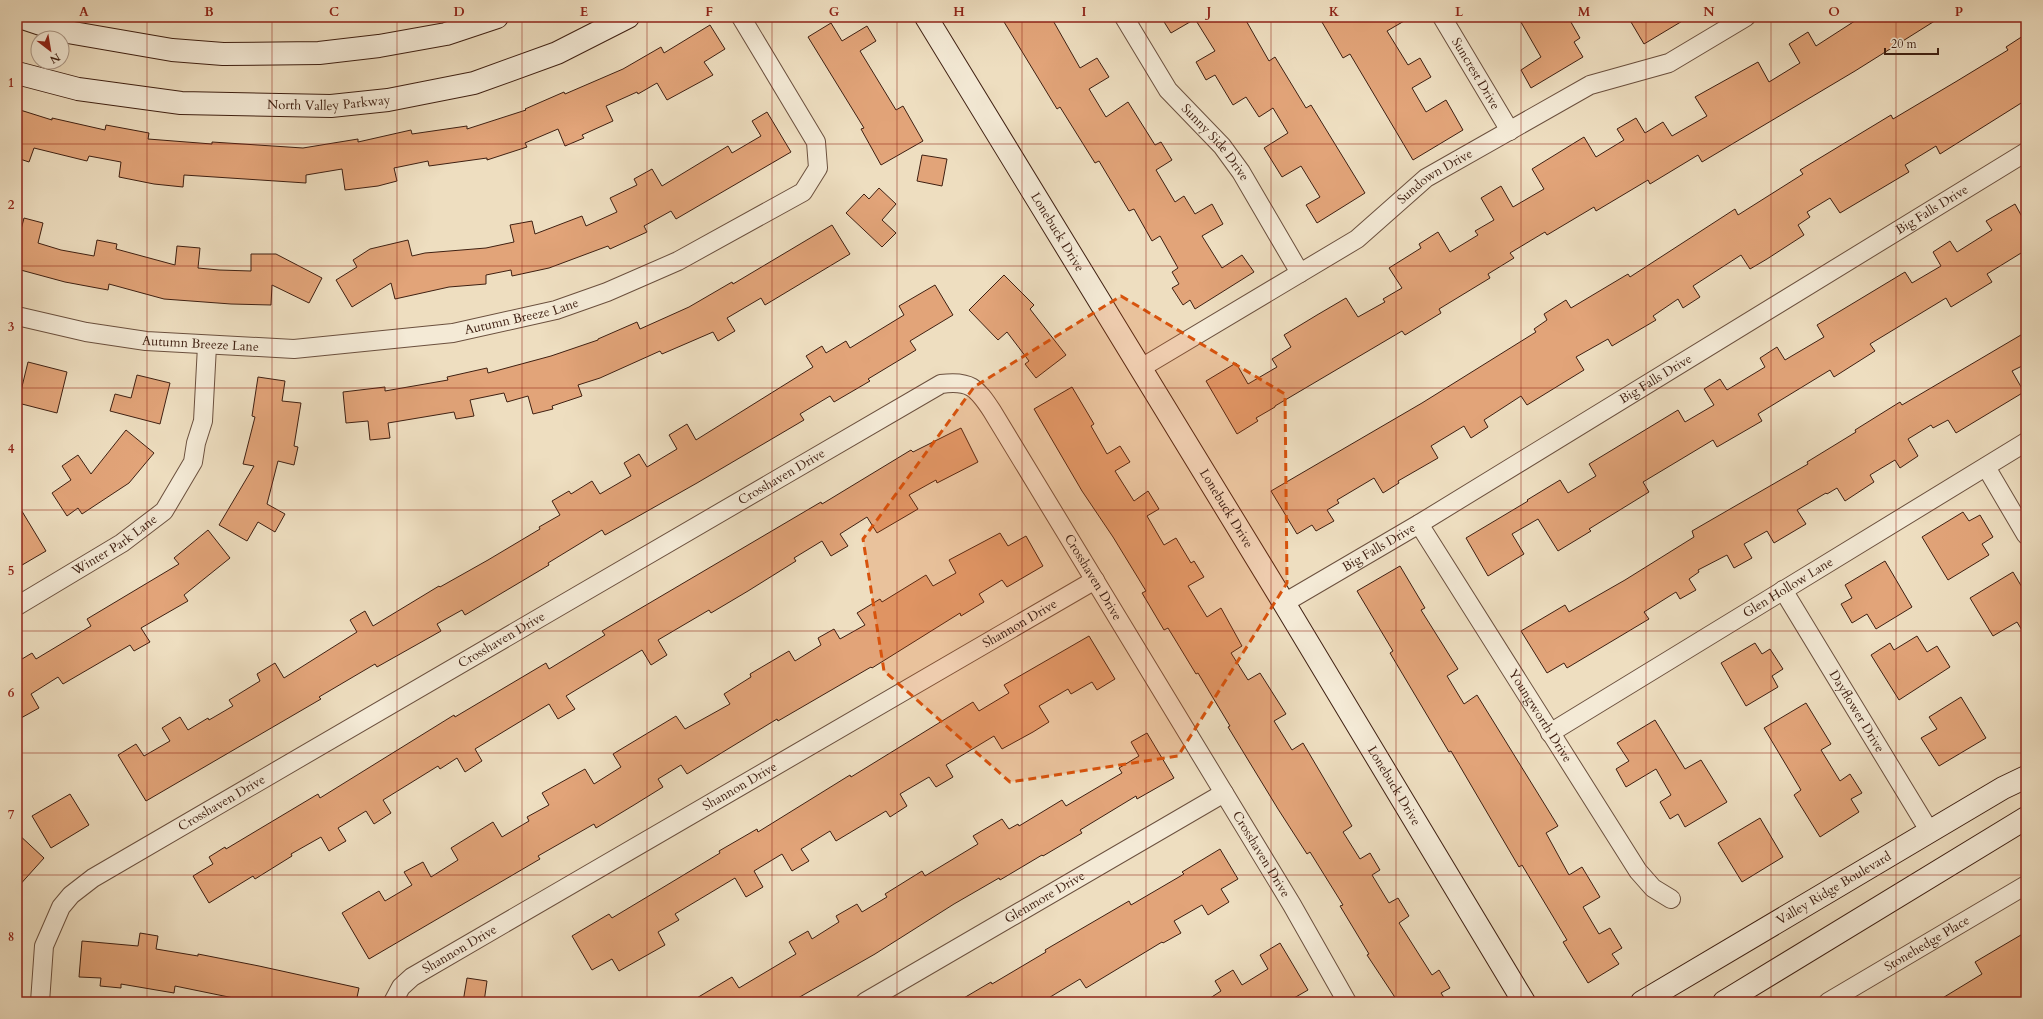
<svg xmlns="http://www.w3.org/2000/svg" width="2043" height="1019" font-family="Cardo,serif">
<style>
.building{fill:#e2a479;stroke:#3f2012}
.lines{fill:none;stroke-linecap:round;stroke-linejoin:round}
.street-casing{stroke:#6b503e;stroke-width:20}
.secondary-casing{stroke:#3f2012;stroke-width:24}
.street{stroke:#f4ead6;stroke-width:18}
.secondary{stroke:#f4ead6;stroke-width:22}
.marked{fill:#d7530d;fill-opacity:0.2;stroke:#d7530d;stroke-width:3;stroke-dasharray:8 5;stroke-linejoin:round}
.grid{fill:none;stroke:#8f2418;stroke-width:1;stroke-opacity:0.55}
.labels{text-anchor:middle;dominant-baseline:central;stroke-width:3;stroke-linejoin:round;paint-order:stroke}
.street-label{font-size:13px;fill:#3f2012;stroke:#f4ead6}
.neatline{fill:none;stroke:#8f2418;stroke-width:1.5}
.grid-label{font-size:13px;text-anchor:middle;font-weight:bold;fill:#8f2418}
</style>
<rect width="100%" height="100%" fill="#eedec0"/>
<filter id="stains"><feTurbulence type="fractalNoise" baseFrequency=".005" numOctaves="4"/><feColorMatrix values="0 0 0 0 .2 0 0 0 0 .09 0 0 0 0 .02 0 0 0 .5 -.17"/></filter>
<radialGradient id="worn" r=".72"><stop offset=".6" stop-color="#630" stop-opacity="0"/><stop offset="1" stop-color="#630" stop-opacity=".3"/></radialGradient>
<g class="building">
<polygon points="1001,17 1051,17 1080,68 1097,58 1109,77 1089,89 1106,117 1128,102 1155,145 1161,142 1172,160 1156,170 1175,202 1184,196 1195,214 1212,204 1223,224 1202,236 1222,268 1242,255 1254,272 1195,309 1190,300 1183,305 1172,288 1179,284 1172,272 1178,268 1160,236 1152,241 1134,209 1129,211 1099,161 1095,163 1060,107 1057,109"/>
<polygon points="1161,17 1244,17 1269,61 1275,57 1306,108 1311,105 1365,193 1317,223 1306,205 1320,197 1301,166 1282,177 1264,148 1288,133 1273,108 1259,117 1246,97 1233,105 1215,75 1206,80 1196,62 1215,51 1195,19 1171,33"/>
<polygon points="1319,17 1411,17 1387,31 1408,65 1420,58 1431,77 1412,88 1426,112 1446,100 1463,130 1413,160 1350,54 1343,58"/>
<polygon points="1518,17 1568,17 1580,38 1574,42 1583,57 1531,88 1521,70 1541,57"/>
<polygon points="1628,17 1689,17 1644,44"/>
<polygon points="1861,17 1941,17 1855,71 1702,162 1698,155 1650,184 1648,180 1596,211 1594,207 1547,235 1545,232 1510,253 1514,258 1488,274 1490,278 1439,309 1441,313 1405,335 1402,331 1275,406 1275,407 1256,418 1258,421 1237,434 1206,381 1236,363 1248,384 1277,367 1272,359 1291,347 1284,335 1317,315 1346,298 1358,317 1385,302 1383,299 1402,288 1389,268 1421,248 1419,244 1438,232 1450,252 1478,235 1475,231 1494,220 1481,198 1501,186 1513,207 1544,189 1532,169 1584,137 1596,157 1624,140 1617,129 1636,118 1645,133 1663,122 1672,136 1707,116 1695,97 1758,62 1769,82 1800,63 1789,44 1808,32 1816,46"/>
<polygon points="831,23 842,41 867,26 876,41 860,51 896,110 903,106 923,141 881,165 861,129 864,128 808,37"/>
<polygon points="710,25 725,49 704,62 713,75 667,100 657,83 638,94 637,92 606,106 613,121 582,135 584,138 565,146 558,129 525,143 527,147 487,160 487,158 429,166 428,161 394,168 397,181 378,186 345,190 342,169 306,175 306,183 184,175 183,187 154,184 119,177 121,162 89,156 87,161 34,148 29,162 17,158 17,109 52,120 52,118 105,130 106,125 149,133 148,139 212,144 212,142 303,148 358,139 358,142 411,130 412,134 467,126 467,129 526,110 525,109 564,92 565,94 623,69 661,47 664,53"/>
<polygon points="2026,34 2026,100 1940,154 1936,146 1905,165 1909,172 1840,213 1830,198 1807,212 1810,217 1798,225 1804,235 1767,259 1750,269 1741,255 1693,286 1700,297 1683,308 1678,299 1653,316 1656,320 1612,346 1608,339 1576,357 1584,370 1527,405 1521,396 1484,420 1488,427 1471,438 1464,426 1431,446 1438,458 1398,481 1399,483 1383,493 1374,478 1337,500 1339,503 1327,510 1334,521 1316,531 1312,525 1297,534 1271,491 1422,403 1536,332 1534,329 1547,320 1544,314 1566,300 1571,308 1628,274 1630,277 1735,209 1738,215 1803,174 1800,170 1891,115 1893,119 1957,81 2008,50 2006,47"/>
<polygon points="767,112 791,152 676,219 671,211 644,226 647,232 610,249 608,246 549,268 512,276 511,270 486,275 486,284 449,287 395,299 391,283 352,307 336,280 357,267 353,260 370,249 408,240 412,256 425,253 486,248 514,242 510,225 532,221 535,234 582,216 586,226 617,212 610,198 637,185 634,179 652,169 662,186 728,146 732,153 761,136 752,121"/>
<polygon points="922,155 947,159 942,186 917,181"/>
<polygon points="879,188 896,204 882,220 896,233 882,247 846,213 864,194 869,199"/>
<polygon points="2015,204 2026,224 2026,250 1987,274 1992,282 1951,307 1946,298 1870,344 1875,351 1834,377 1830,370 1758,414 1762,421 1717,447 1713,440 1643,482 1649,492 1589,529 1591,531 1558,551 1538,519 1512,534 1524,554 1488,576 1466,538 1528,501 1527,500 1560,480 1568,493 1596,476 1589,464 1678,410 1685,422 1714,405 1704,389 1720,379 1727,390 1765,367 1760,358 1777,347 1785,360 1824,337 1817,325 1905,272 1912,283 1941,266 1933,252 1950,241 1957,252 1992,230 1986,221"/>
<polygon points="24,218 43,223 38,243 61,250 94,256 97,240 117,244 116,249 175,265 177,246 200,248 198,268 219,270 251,271 251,254 276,254 322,278 309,303 272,285 271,305 231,304 164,299 109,284 108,290 65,282 17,269 17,245"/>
<polygon points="832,225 850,254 765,305 761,298 727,318 735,331 718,341 713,332 662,354 660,351 600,378 578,385 582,396 552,406 553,409 533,414 528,396 507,402 504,393 470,400 474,416 456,419 454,412 388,423 390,438 370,440 368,421 346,423 343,392 385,387 385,391 448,380 447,377 487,368 488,373 551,356 598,340 598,339 637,322 640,329 689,307 732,282 733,284"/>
<polygon points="1004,275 1034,305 1030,309 1066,355 1036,378 1025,364 1029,361 1007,332 998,340 969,310"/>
<polygon points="935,285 953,315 910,341 916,350 868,379 870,381 834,402 830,396 800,414 804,420 697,483 605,535 602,530 548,563 549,565 465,615 462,610 437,624 441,631 377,667 375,664 319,697 321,699 146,801 118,755 136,744 144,756 170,741 162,728 180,717 188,730 208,718 209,720 233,706 229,700 260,681 257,674 275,663 284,678 357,632 350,620 365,611 373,626 439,586 440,587 488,560 540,529 539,527 560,515 552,501 569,491 571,494 592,481 600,494 631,476 624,463 639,454 647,467 677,449 669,435 687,424 696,440 813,367 806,356 822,346 826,353 846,341 850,348 904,315 899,306"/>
<polygon points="2026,332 2026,364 2012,371 2024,392 1956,433 1948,420 1933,428 1931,425 1908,439 1918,456 1900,468 1895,460 1870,475 1874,482 1845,501 1837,488 1827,494 1826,493 1797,510 1806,524 1774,543 1767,531 1744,544 1752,558 1734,568 1727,555 1698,570 1699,572 1689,579 1696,590 1680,599 1676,592 1644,612 1649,619 1567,668 1564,663 1547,673 1521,631 1565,605 1569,612 1625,580 1694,537 1692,531 1808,464 1807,462 1856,432 1855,430 1900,402 1902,405"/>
<polygon points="28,362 67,372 57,413 18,403"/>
<polygon points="137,375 170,383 160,424 110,411 115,394 131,398"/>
<polygon points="258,377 285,381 282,401 301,403 294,446 298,447 294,465 278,461 267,504 285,514 275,532 258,522 247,541 219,525 254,466 243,464 255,417 252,416"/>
<polygon points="1072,387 1094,424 1091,426 1107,454 1120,446 1130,462 1115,471 1134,501 1148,491 1159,509 1147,516 1164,545 1176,538 1191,563 1194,561 1204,577 1188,586 1207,617 1221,608 1242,646 1231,653 1248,680 1260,673 1286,714 1274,721 1292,750 1303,743 1352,826 1343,832 1360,859 1370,853 1380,870 1372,875 1389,903 1398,898 1409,916 1399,923 1432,975 1439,970 1450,988 1441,993 1447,1002 1398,1002 1367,955 1369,954 1340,906 1343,905 1310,852 1307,854 1278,809 1228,727 1230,726 1198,673 1196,674 1168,628 1164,630 1142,593 1146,591 1113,537 1082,491 1034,409"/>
<polygon points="961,428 978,462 937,483 936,480 909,495 918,509 877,533 867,517 840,534 848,546 831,556 822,541 794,558 796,561 748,591 711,613 709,610 658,640 667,655 651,665 642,650 566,696 575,709 558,719 549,704 475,749 482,761 465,772 457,758 440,769 438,766 383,800 391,813 374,824 366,811 338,828 346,841 329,851 321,837 291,854 292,856 255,879 253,876 209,903 193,876 213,864 209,857 225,847 226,849 318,794 320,798 454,715 455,717 546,663 549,669 605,635 602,631 821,502 822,504 911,450 913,452"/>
<polygon points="126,430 154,453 129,483 82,514 78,508 67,516 52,493 71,480 62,466 78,455 91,474"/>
<polygon points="17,503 46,551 17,568"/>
<polygon points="1963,512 1969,521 1980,515 1993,537 1982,544 1989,555 1948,580 1922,537"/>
<polygon points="208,530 230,558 184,595 188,601 141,628 150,642 134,651 130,645 63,684 58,677 31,694 39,708 21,718 17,711 17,662 32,653 36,659 91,626 87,619 179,564 174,558"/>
<polygon points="1000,533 1008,546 1026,536 1043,566 1007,587 1002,580 979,594 984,602 961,616 960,613 872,668 871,667 778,721 777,719 687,774 681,765 658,779 663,787 634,805 596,828 594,824 538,856 540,859 369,959 342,913 379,891 385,901 412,885 404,872 423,862 431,877 458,860 451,848 493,822 502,837 529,821 527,817 549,805 542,793 585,769 594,784 621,767 613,754 676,716 685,729 730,704 724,694 751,677 750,674 789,651 795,661 821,645 818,638 834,629 840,639 865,625 857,613 880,599 882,602 926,575 933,586 956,573 949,560"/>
<polygon points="1885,561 1912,607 1876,629 1867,614 1852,623 1841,604 1852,598 1845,585"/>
<polygon points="1400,566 1425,608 1421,610 1458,669 1447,676 1464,704 1477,695 1558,826 1546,833 1569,875 1582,867 1600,897 1583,907 1599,934 1610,928 1622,948 1612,954 1619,964 1588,983 1563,942 1567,940 1522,865 1519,867 1451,751 1449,752 1390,653 1393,651 1357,591"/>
<polygon points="2013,572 2026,594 2026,637 2017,622 1993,636 1970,598"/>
<polygon points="1089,636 1115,679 1097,690 1092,682 1071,694 1068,689 1039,706 1049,722 1033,732 1002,749 994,736 946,765 953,777 936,787 929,777 900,794 907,806 890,817 886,811 836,841 830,831 801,849 809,861 792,871 782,854 754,871 763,887 746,897 735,878 675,914 679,920 658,932 665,945 619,971 612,959 592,970 572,936 609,914 612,918 667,885 720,853 719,851 757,829 758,832 850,775 851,777 973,702 979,711 1009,693 1004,685"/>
<polygon points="1917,636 1927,652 1937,646 1950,667 1899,700 1871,655 1890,643 1894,650"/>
<polygon points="1755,643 1762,654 1770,649 1783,669 1772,676 1778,687 1746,706 1721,663"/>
<polygon points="1961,697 1986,738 1939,766 1921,738 1937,729 1929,717"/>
<polygon points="1806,703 1831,744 1821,750 1840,781 1850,774 1862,793 1851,799 1859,812 1820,837 1794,795 1801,790 1764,728"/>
<polygon points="1655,720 1685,769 1701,760 1727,802 1685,827 1678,814 1670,819 1660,802 1671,795 1656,769 1626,787 1616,769 1629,761 1617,743"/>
<polygon points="1147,733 1174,778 1137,799 1136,796 1080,830 1082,833 1043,856 1042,855 1000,880 999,878 954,904 875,954 791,1002 690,1002 732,977 739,988 796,954 789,942 808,931 812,939 839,922 836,916 857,904 862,912 887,897 885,894 922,871 925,876 978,844 973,836 1002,819 1009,829 1018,824 1019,826 1062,800 1066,806 1122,773 1119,768 1139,756 1131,742"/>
<polygon points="70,794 89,825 51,848 32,816"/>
<polygon points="1760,818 1783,857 1742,882 1718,843"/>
<polygon points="17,833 44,858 17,888"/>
<polygon points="1220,849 1238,879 1221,889 1229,902 1208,915 1202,905 1174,921 1181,933 1163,943 1162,942 1086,988 1080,979 1042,1002 957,1002 991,982 992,984 1046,952 1045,950 1129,901 1131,905 1184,874 1182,872"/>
<polygon points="2026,932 2026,997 2018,1002 1936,1002 1982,974 1975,962"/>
<polygon points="140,933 158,936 156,949 198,956 198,954 259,966 359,988 356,1002 253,1002 175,986 174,993 121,984 121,988 100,986 101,978 79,977 82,941 138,946"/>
<polygon points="1280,943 1308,990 1287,1002 1204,1002 1221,991 1215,981 1233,970 1242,985 1268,969 1260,955"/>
<polygon points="467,978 487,981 484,1002 463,1002"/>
</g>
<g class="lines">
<g class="street-casing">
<g id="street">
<path id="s1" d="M1124,17L1168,90L1222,146L1241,172L1300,273"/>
<path id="s2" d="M1442,17L1510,131"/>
<path id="s3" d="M17,316L86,332L146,341L294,349L453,333L556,310L607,292L678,261L803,192L818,168L816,142L741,17"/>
<path id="s4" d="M1141,368L1357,239L1426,178L1590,85L1669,63L1746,17"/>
<polyline points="1986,467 2026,535"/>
<path id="s5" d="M1419,524L1638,871L1653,888L1671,899"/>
<path id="s6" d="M1783,590L1930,832"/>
<path id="s7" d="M1284,603L1419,524L2026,152"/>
<path id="s8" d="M17,606L122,543L164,511L193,462L196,443L203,421L207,346"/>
<path id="s9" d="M1550,733L2026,442"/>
<path id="s10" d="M40,1002L44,946L61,907L71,895L93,878L941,384C970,380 977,388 992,411L1292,905L1347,1002"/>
<path id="s11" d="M393,1002L401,987L412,977L1095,580"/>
<path id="s12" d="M865,1002L1224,793"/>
<path id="s13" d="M1828,1002L2026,885"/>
</g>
</g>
<g class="secondary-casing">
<g id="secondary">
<polyline points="20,17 62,31 172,50 223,54 319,53 379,46 446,34 497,17"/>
<path id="s14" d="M926,17L1284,603L1524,1002"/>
<path id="s15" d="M17,73L78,89L181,103L331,106L388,100L474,83L557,53L628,17"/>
<path id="s16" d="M1642,1002L2003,788L2026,777"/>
<polyline points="1724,1002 2026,818"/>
</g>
</g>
<use href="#street" class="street"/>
<use href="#secondary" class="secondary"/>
</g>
<path class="marked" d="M1121,296L1285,394L1287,583L1178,756L1010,782L884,671L863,539L974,387Z"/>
<path class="grid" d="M147,17V1002M272,17V1002M397,17V1002M522,17V1002M647,17V1002M772,17V1002M897,17V1002M1022,17V1002M1146,17V1002M1271,17V1002M1396,17V1002M1521,17V1002M1646,17V1002M1771,17V1002M1896,17V1002M17,144H2026M17,266H2026M17,388H2026M17,510H2026M17,631H2026M17,753H2026M17,875H2026"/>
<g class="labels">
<g class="street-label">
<text stroke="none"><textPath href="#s2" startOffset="66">Suncrest Drive</textPath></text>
<text stroke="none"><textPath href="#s15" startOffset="315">North Valley Parkway</textPath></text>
<text stroke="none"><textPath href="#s1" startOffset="156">Sunny Side Drive</textPath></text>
<text stroke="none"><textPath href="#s4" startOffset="352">Sundown Drive</textPath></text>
<text stroke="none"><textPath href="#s7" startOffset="758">Big Falls Drive</textPath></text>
<text stroke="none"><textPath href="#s14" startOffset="252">Lonebuck Drive</textPath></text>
<text stroke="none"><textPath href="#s3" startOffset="510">Autumn Breeze Lane</textPath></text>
<text stroke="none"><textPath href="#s3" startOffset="186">Autumn Breeze Lane</textPath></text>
<text stroke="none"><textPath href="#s7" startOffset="434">Big Falls Drive</textPath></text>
<text stroke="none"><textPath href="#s10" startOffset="939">Crosshaven Drive</textPath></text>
<text stroke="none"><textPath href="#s14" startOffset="576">Lonebuck Drive</textPath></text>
<text stroke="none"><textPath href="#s8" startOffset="115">Winter Park Lane</textPath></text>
<text stroke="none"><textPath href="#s7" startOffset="110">Big Falls Drive</textPath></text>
<text stroke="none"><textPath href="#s10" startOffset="1381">Crosshaven Drive</textPath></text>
<text stroke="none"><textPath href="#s9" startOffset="279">Glen Hollow Lane</textPath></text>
<text stroke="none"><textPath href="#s11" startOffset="735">Shannon Drive</textPath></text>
<text stroke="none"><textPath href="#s10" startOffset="615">Crosshaven Drive</textPath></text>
<text stroke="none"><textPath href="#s6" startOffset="142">Dayflower Drive</textPath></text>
<text stroke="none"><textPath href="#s5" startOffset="227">Youngworth Drive</textPath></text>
<text stroke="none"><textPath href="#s14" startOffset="900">Lonebuck Drive</textPath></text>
<text stroke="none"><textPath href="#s11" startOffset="411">Shannon Drive</textPath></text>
<text stroke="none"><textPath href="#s10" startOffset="291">Crosshaven Drive</textPath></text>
<text stroke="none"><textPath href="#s10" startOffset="1705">Crosshaven Drive</textPath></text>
<text stroke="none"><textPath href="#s16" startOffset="223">Valley Ridge Boulevard</textPath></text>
<text stroke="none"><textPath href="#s12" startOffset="208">Glenmore Drive</textPath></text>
<text stroke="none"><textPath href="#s13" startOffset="115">Stonehedge Place</textPath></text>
<text stroke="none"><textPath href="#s11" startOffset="87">Shannon Drive</textPath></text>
</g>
</g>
<rect width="2043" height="1019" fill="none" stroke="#eedec0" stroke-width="44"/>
<g transform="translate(50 50) rotate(149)"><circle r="19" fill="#f4ead6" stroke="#ac9988"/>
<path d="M0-3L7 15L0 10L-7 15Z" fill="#8f2418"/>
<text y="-6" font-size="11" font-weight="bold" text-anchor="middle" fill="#3f2012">N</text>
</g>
<path d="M1885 48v6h53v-6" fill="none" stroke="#3f2012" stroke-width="2"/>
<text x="1891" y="48" font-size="12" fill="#3f2012" stroke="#f4ead6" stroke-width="3" paint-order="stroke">20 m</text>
<rect x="22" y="22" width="1999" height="975" class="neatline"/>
<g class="grid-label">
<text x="84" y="16">A</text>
<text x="209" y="16">B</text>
<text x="334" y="16">C</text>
<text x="459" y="16">D</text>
<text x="584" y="16">E</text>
<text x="709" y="16">F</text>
<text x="834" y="16">G</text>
<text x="959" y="16">H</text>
<text x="1084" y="16">I</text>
<text x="1209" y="16">J</text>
<text x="1334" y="16">K</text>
<text x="1459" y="16">L</text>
<text x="1584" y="16">M</text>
<text x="1709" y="16">N</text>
<text x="1834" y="16">O</text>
<text x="1959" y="16">P</text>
<text x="11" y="87">1</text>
<text x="11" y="209">2</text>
<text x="11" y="331">3</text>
<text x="11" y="453">4</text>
<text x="11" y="575">5</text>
<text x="11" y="697">6</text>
<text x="11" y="819">7</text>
<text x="11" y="941">8</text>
</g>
<rect width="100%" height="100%" filter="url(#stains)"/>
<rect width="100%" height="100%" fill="url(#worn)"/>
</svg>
